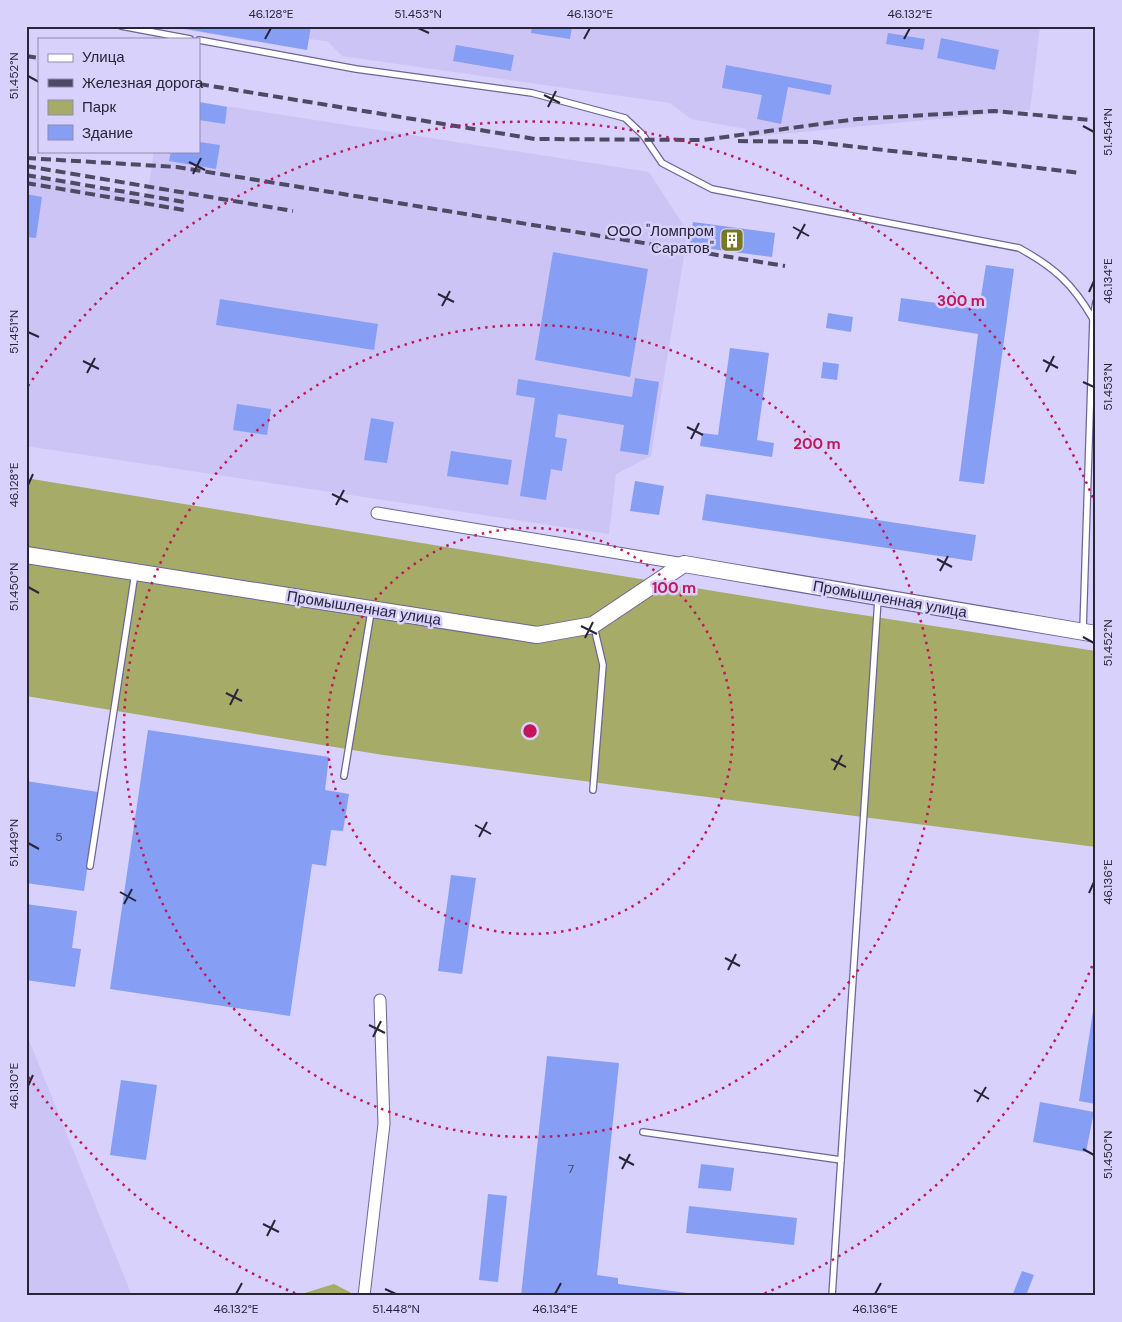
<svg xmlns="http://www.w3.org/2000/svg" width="1122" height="1322" font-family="'DM Sans',sans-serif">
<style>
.built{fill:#cbc4f4}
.green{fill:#a6ab67}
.building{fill:#879ef5}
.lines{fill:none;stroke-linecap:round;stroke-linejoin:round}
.lane-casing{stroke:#6d6595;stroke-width:8}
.street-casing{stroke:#6d6595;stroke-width:13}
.secondary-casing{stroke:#6d6595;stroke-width:18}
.lane{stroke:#fff;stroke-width:5.5}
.street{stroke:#fff;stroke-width:11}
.secondary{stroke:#fff;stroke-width:16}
.rail{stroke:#4e4a63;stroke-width:4;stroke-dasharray:10 5;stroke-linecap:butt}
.ticks{fill:none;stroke:#282539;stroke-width:2}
.ring{fill:none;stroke:#c2185b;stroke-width:2.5;stroke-dasharray:2.5 5}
.labels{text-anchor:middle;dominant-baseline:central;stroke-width:5;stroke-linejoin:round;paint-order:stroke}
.number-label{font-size:12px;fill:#404368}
.poi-label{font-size:15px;fill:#282539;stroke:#d7d1fc;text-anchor:end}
.street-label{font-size:15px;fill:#282539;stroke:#d7d1fc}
.centre{fill:#c2185b;stroke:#d7d1fc;stroke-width:2.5}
.ring-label{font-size:15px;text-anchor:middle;font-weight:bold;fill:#c2185b;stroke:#d7d1fc;stroke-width:5;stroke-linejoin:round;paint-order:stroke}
.neatline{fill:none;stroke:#282539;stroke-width:2}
.ticks-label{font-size:12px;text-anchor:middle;fill:#282539}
</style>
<rect width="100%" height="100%" fill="#d7d1fc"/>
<g class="built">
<polygon points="163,26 1040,26 1030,110 749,137 746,129 691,119 670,103 342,56 327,41 309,39 307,50"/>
<polygon points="199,102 649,172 688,232 651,456 616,474 609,534 26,446 26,176 147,197 154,151 199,151"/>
<polygon points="26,1033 132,1296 26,1296"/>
</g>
<g class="green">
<polygon points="26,478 817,608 1096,651 1096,847 383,755 26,696"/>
<polygon points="334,1284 357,1296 295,1296"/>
</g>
<g class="building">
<polygon points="169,26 311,26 307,50"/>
<polygon points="532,26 572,26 570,39 531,33"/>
<polygon points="888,33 925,39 923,50 886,44"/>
<polygon points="941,38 999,50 995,70 937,58"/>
<polygon points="456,45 514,55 511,71 453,61"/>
<polygon points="726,65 832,85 830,95 788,87 781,124 757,119 762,95 722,88"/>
<polygon points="199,102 227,107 225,124 199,120"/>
<polygon points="199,142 220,145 216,169 169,161 171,151 199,151"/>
<polygon points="26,194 42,197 36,238 26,237"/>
<polygon points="693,222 775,233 772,257 689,246"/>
<polygon points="553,252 648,269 630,377 535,360"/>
<polygon points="986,265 1014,269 984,484 959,481 978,334 898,321 901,298 979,309"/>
<polygon points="220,299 378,324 374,350 216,325"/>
<polygon points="828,313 853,317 851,332 826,328"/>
<polygon points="730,348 769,353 757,440 774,443 772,457 700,446 702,433 718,435"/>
<polygon points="823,362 839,364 837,380 821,378"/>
<polygon points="635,378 659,382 648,455 620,451 624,425 558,414 555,437 567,439 562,471 551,469 546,500 520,496 535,398 516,395 518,379 632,397"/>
<polygon points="237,404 271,409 267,435 233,430"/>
<polygon points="371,418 394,422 387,463 364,460"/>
<polygon points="451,451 512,460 508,485 447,476"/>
<polygon points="635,481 664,486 659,515 630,511"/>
<polygon points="706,494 976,535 972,561 702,520"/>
<polygon points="148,730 329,757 325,790 349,794 343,831 331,830 326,866 312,864 290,1016 110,989"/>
<polygon points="26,781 98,792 84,891 26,883"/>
<polygon points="451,875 476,878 462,974 438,971"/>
<polygon points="26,904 77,911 72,948 81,949 75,987 26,980"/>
<polygon points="1095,999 1096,999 1096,1104 1079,1101"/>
<polygon points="547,1056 619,1063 597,1275 618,1278 618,1284 710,1296 521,1296"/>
<polygon points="121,1080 157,1085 146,1160 110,1155"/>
<polygon points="1040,1102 1094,1112 1086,1152 1033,1142"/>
<polygon points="701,1164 734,1168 731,1191 698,1188"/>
<polygon points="488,1194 507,1196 498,1282 479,1280"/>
<polygon points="689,1206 797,1218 794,1245 686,1233"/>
<polygon points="1022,1271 1034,1275 1027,1293 1033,1296 1012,1296"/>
</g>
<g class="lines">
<g class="lane-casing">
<g id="lane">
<polyline points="121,26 190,39"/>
<path d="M199,40L356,69L532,93L625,118L643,135L662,163L712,189L1019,248C1054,267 1073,284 1093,319"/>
<polyline points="1083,630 1093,319 1096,302"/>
<polyline points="344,776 371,612"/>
<polyline points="593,790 603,665 594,627"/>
<polyline points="90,866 135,573"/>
<polyline points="643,1132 841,1160"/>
<polyline points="832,1296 878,599"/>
</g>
</g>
<g class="street-casing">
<g id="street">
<polyline points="377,513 684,564"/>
<polyline points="364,1296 384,1124 380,1000"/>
</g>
</g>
<g class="secondary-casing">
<polyline id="secondary" points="26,555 537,635 593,625 684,564 1096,634"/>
</g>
<use href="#lane" class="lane"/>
<use href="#street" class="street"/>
<use href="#secondary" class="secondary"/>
<g class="rail">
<polyline points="26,56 39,58"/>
<polyline points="199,84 535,139 703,140 857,119 994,111 1090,120"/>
<polyline points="738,141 815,142 1081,173"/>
<polyline points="26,158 177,167 785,266"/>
<polyline points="26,166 293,211"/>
<polyline points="26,175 184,202"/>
<polyline points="26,183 184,210"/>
</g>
</g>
<path class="ticks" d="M418,28L429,33M265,39L271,28M584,39L590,28M904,39L910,28M28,76L39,82M544,95L560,103M548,107L556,91M1083,126L1094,132M189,162L205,170M193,174L201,158M793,227L809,236M797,239L805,224M1089,292L1094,281M438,294L454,302M442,306L450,291M28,332L39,337M1043,360L1058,368M83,361L99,369M1046,372L1054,356M87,373L95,358M1083,382L1094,387M687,427L703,435M691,439L699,423M28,485L33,474M332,494L348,502M336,505L344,490M937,559L952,567M940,571L948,556M28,587L39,593M581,626L597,634M1083,637L1094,643M585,638L593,622M226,693L242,701M230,705L238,689M831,759L846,767M834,770L842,755M475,825L491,834M479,837L487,822M28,843L39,849M120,892L136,901M1089,893L1094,882M124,904L132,889M725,958L740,966M728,970L736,954M369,1025L385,1033M373,1037L381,1021M28,1086L33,1075M974,1090L989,1099M977,1102L986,1087M1083,1149L1094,1155M619,1157L634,1165M622,1169L630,1154M263,1224L279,1232M267,1236L275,1220M385,1289L396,1294M236,1294L242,1283M555,1294L561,1283M875,1294L881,1283"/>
<g class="ring">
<circle cx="530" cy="731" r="203"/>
<circle cx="530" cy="731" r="406"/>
<path d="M1095 959A609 609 0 0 1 758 1296M302 1296A609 609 0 0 1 28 1076M28 386A609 609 0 0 1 1095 503"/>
</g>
<defs>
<g id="building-square" transform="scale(1.25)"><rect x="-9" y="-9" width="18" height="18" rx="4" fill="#767921" stroke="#d7d1fc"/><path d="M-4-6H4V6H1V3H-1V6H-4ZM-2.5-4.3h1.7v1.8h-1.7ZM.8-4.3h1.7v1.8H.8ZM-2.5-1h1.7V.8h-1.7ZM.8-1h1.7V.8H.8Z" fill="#fff"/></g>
</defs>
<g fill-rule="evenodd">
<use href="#building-square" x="732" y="240"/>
</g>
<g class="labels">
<g class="number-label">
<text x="59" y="837">5</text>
<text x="571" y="1169">7</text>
</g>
<g class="poi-label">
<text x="714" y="231">ООО "Ломпром<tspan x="714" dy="17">Саратов"</tspan></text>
</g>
<g class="street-label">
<text transform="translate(890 599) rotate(10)">Промышленная улица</text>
<text transform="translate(364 608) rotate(9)">Промышленная улица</text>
</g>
</g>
<circle cx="530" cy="731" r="8" class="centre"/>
<g class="ring-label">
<text x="961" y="306">300 m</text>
<text x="817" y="449">200 m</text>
<text x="674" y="593">100 m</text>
</g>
<rect width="1122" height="1322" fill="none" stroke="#d7d1fc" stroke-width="55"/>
<rect x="38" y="38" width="162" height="115" fill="#d7d1fc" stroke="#918cae"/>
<rect x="48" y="54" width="25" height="8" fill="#ffffff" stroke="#918cae"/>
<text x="82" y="62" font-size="15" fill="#282539">Улица</text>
<rect x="48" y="79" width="25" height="8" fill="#4e4a63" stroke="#918cae"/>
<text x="82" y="88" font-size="15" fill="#282539">Железная дорога</text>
<rect x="48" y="100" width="25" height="15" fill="#a6ab67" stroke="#918cae"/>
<text x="82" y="112" font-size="15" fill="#282539">Парк</text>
<rect x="48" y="125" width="25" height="15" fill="#879ef5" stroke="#918cae"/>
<text x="82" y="138" font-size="15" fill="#282539">Здание</text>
<rect x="28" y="28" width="1066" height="1266" class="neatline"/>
<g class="ticks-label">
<text x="271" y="18">46.128°E</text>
<text x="418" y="18">51.453°N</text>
<text x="590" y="18">46.130°E</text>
<text x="910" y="18">46.132°E</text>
<text transform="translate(14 76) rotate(-90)" y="4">51.452°N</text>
<text transform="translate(1108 132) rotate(-90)" y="4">51.454°N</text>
<text transform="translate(1108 281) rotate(-90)" y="4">46.134°E</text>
<text transform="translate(14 332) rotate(-90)" y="4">51.451°N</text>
<text transform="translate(1108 387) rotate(-90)" y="4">51.453°N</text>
<text transform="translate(14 485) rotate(-90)" y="4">46.128°E</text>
<text transform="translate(14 587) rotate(-90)" y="4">51.450°N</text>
<text transform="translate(1108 643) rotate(-90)" y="4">51.452°N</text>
<text transform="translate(14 843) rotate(-90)" y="4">51.449°N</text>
<text transform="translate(1108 882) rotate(-90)" y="4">46.136°E</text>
<text transform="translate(14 1086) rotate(-90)" y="4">46.130°E</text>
<text transform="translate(1108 1155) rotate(-90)" y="4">51.450°N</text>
<text x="236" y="1313">46.132°E</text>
<text x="396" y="1313">51.448°N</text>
<text x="555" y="1313">46.134°E</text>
<text x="875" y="1313">46.136°E</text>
</g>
</svg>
